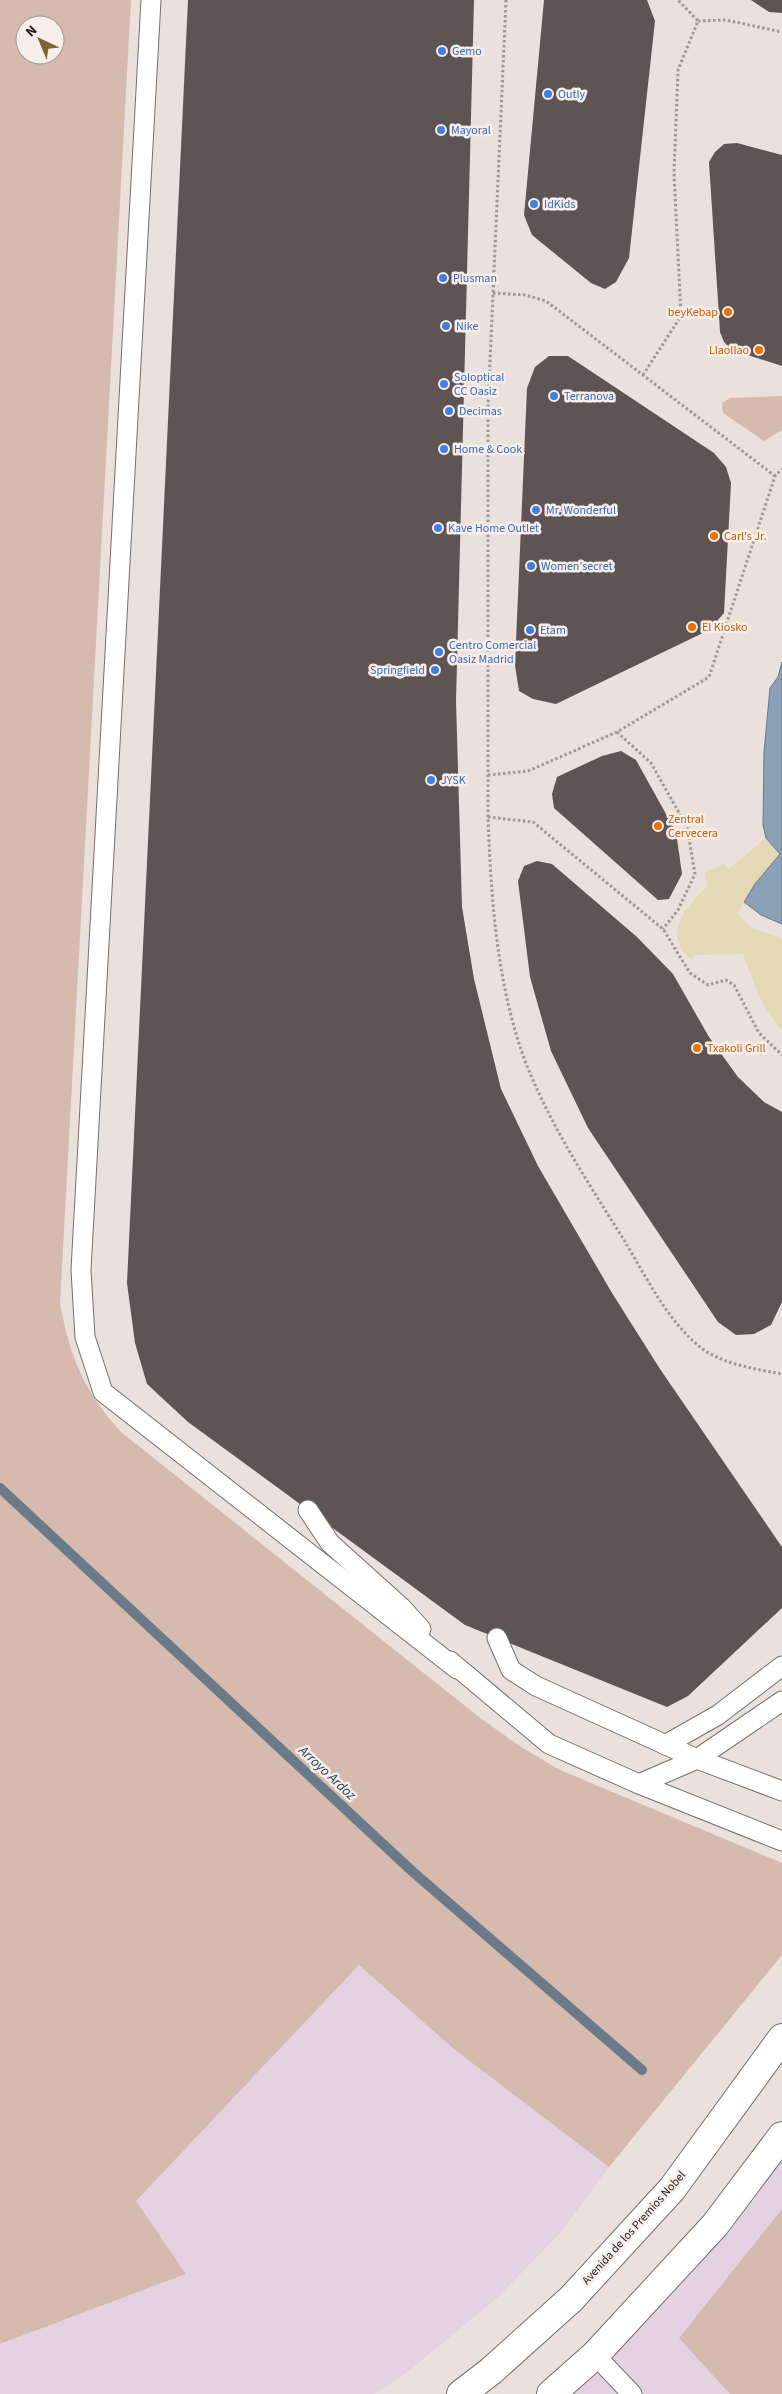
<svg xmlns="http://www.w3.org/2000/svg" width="782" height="2394" font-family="'Source Sans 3',sans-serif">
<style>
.industrial{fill:#e4d2e3}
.green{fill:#d6baad;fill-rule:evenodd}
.sand{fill:#e3d9b4}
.water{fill:#8aa1b7;stroke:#6a7a88}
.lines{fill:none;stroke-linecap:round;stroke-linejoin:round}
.stream{stroke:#6a7a88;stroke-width:10}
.building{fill:#5d5453}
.lane-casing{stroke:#776f6b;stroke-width:21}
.secondary-casing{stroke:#776f6b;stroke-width:30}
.path{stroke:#9f9794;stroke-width:3;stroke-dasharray:2.5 2.5;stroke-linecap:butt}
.lane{stroke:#fff;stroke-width:19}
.secondary{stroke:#fff;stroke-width:28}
.shop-dot{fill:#3f7fe0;stroke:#f7ede9;stroke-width:2}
.food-dot{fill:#e8710a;stroke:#f7ede9;stroke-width:2}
.labels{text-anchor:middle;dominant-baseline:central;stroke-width:5;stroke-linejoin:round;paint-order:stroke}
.shop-label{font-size:12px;fill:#366cbe;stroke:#f7ede9;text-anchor:start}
.food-label{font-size:12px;fill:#c56008;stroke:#f7ede9;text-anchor:start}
.street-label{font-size:12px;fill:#211e1c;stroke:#f7ede9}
.water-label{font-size:14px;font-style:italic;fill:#1f4364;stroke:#f7ede9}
</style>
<rect width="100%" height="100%" fill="#eae0dc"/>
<g class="industrial">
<polygon points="359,1965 455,2050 609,2167 560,2233 497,2298 410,2370 375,2394 0,2394 0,2344 186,2274 136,2201"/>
<polygon points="782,2136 782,2394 551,2394"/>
</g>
<g class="green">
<path d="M0,0H131L60,1304C71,1359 83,1390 121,1432L479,1717L521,1747L560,1770L782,1863V1955L609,2167L455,2050L359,1965L136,2201L186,2274L0,2344ZM25,25H55V55H25Z"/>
<polygon points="782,396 782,430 764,441 723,413 722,403 730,398"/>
<polygon points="782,2209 782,2394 730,2394 679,2338"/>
</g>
<path class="sand" d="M766,838L781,854L755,884L737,914L752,928L782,939V1030C762,1009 753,981 743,954L695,955L692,960C661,937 685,906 707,887L705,873L724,864L729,869Z"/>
<polygon class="water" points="782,662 782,924 761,915 744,902 755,884 780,854 766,838 763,825 764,752 770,688 778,677"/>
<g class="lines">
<polyline class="stream" points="0,1488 413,1872 642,2070"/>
</g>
<g class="building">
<polygon points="188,0 474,0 456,701 462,907 474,979 501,1089 538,1166 612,1293 660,1369 782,1547 782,1608 688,1696 667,1707 465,1625 188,1422 147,1384 135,1343 127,1283"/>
<polygon points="544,0 647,0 655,21 629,258 616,282 605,289 591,283 532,235 524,215"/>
<polygon points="751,0 782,0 782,13 769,12"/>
<polygon points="737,143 782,155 782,366 732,350 724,342 720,332 709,162 715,152 724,144"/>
<polygon points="549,356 568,356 714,453 726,467 731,483 724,613 709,630 556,704 533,699 519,691 515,665 527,388 535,367"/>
<polygon points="621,751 636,760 676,832 682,874 669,899 658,900 554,808 552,794 557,777 602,756"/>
<polygon points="537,861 552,864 637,937 673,974 709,1037 738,1077 764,1102 782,1112 782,1302 771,1325 754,1334 736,1335 718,1322 588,1128 551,1051 530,977 518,881 524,866"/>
</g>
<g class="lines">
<g class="lane-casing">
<g id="lane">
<polyline points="151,0 81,1270 85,1337 103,1392 457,1669"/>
<polyline points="308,1510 330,1543 401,1607 421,1629"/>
<polyline points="497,1638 511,1670 536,1686 697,1759 782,1791"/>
<polyline points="450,1661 549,1744 639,1784 782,1841"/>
<polyline points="665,1745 718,1715 782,1666"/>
<polyline points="639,1784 697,1759 782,1701"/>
<polyline points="595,2355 632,2394"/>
</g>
</g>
<g class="secondary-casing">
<g id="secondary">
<polyline points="461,2394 491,2371 571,2299 672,2189 782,2038"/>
<polyline points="551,2394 595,2355 715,2225 782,2136"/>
</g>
</g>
<g class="path">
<path d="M506,0L488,407V817C491,900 497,988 527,1066C552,1128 589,1184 624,1240C646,1277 667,1320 700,1347C721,1364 756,1369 782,1374"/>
<polyline points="698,21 726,20 782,32"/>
<polyline points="493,293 525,295 546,301 775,476"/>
<polyline points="643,375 681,316 674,173 678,70 698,21 678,0"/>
<polyline points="617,732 651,763 687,827 695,874 678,910 663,929"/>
<polyline points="488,775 528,771 617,732 709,677 775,476 782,469"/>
<polyline points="488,817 533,822 663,929 690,973 708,985 726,980 734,985 759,1033 782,1055"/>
</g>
<use href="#lane" class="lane"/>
<use href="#secondary" class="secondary"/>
</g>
<g class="shop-dot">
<circle cx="442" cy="51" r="5"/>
<circle cx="548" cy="94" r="5"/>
<circle cx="441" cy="130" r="5"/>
<circle cx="534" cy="204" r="5"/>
<circle cx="443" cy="278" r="5"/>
<circle cx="446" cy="326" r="5"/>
<circle cx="444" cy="384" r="5"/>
<circle cx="554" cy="396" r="5"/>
<circle cx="449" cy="411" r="5"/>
<circle cx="444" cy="449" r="5"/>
<circle cx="536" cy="510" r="5"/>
<circle cx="438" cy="528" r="5"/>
<circle cx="531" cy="566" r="5"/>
<circle cx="530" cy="630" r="5"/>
<circle cx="439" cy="652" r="5"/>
<circle cx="435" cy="670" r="5"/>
<circle cx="431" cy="780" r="5"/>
</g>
<g class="food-dot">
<circle cx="728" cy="312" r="5"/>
<circle cx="759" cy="350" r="5"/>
<circle cx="714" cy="536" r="5"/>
<circle cx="692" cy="627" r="5"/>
<circle cx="658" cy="826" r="5"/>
<circle cx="697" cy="1048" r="5"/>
</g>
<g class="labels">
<g class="shop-label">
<text x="452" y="51">Gemo</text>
<text x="558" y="94">Outly</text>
<text x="451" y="130">Mayoral</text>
<text x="544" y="204">IdKids</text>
<text x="453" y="278">Plusman</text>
<text x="456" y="326">Nike</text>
<text x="454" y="377">Soloptical<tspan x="454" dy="14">CC Oasiz</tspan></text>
<text x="564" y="396">Terranova</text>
<text x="459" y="411">Decimas</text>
<text x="454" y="449">Home &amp; Cook</text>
<text x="546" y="510">Mr. Wonderful</text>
<text x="448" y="528">Kave Home Outlet</text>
<text x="541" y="566">Women'secret</text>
<text x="540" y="630">Etam</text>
<text x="449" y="645">Centro Comercial<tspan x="449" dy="14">Oasiz Madrid</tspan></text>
<text x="425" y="670" text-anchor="end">Springfield</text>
<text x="441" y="780">JYSK</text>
</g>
<g class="food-label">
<text x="718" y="312" text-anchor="end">beyKebap</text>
<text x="749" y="350" text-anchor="end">Llaollao</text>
<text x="724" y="536">Carl's Jr.</text>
<text x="702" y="627">El Kiosko</text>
<text x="668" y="819">Zentral<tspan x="668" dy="14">Cervecera</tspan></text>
<text x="707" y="1048">Txakoli Grill</text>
</g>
<g class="street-label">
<text transform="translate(634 2228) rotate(-48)">Avenida de los Premios Nobel</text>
</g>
<g class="water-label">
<text transform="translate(327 1773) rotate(43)">Arroyo Ardoz</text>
</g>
</g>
<g transform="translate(40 40) rotate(316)"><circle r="24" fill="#f7ede9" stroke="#a19a97"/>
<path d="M0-4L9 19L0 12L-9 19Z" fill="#786836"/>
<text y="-8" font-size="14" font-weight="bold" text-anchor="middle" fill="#211e1c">N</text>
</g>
</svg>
